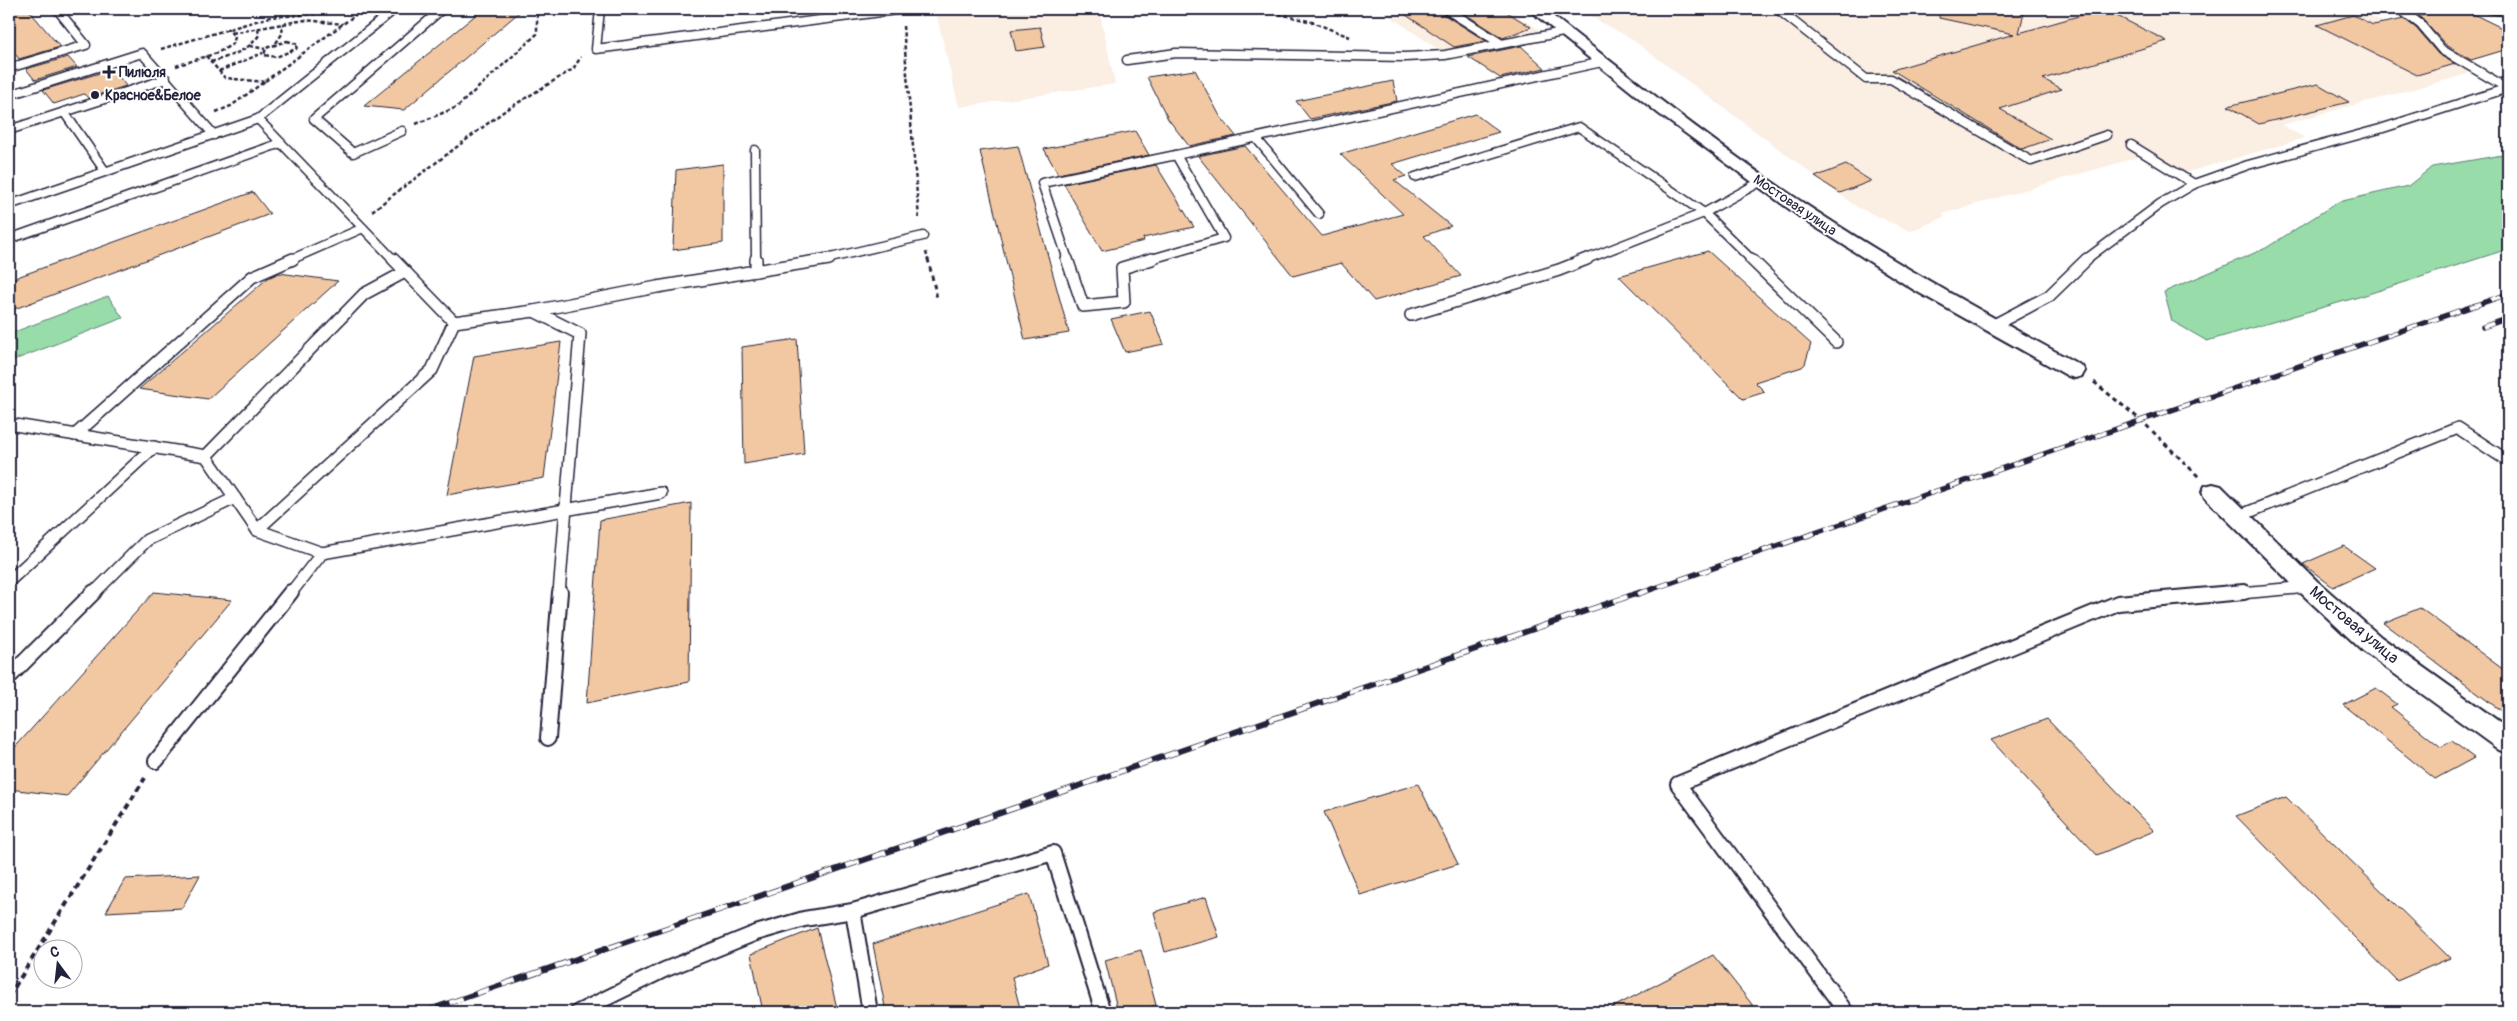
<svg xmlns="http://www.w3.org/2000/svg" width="2517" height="1021" font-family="Pangolin,sans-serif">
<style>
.built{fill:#fbeee3}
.green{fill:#97dca9;stroke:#5c7f72}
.building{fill:#f2c8a2;stroke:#22223b}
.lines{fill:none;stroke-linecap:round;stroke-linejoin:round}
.lane-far2-casing{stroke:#22223b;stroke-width:11}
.lane-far1-casing{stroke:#22223b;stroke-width:14}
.lane-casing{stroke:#22223b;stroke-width:18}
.street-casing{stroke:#22223b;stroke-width:4}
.path-far2{stroke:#22223b;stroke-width:2.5;stroke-dasharray:4 2.5;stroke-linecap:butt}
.path-far1{stroke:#22223b;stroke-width:3;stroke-dasharray:4.5 4;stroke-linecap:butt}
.path{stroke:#22223b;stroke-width:4;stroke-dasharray:6 4.5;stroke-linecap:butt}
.lane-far2{stroke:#fff;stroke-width:8}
.lane-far1{stroke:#fff;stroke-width:11}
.lane{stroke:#fff;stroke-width:14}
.street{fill:#fff;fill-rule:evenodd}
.rail-far1-casing{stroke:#22223b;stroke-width:5.5}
.rail-casing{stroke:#22223b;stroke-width:6}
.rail-far1{stroke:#fff;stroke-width:4;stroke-dasharray:11;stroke-linecap:butt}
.rail{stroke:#fff;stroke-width:4.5;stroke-dasharray:14;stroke-linecap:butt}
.poi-dot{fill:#22223b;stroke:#fff;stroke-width:2}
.labels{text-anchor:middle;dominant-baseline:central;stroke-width:4;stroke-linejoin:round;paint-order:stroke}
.far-poi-label{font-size:14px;font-weight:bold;fill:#22223b;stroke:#fff;text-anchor:start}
.far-street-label{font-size:14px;fill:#22223b;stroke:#fff}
.street-label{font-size:16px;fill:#22223b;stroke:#fff}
</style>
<rect width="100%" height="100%" fill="#fff"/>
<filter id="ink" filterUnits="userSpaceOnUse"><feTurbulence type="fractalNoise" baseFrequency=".02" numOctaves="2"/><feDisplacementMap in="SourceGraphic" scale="10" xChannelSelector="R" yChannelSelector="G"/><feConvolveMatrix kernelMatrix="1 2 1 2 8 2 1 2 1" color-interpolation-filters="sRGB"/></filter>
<g filter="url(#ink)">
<g class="built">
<polygon points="966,9 1099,9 1115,84 959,107 936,13"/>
<polygon points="1379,9 1506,9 1540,30 1441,51"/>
<polygon points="1577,9 2367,9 2368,15 2413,37 2405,41 2467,71 2468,74 2281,125 2305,138 2184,173 2152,153 1942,214 1945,217 1910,231 1857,207 1630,38"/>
</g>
<g class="green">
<polygon points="2508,154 2508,249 2362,296 2207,341 2172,321 2164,292 2266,248 2338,202 2408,186 2432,167"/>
<polygon points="108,296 123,318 9,362 9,334"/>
</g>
<g class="building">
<polygon points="9,9 28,9 60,47 19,59 9,46"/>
<polygon points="483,9 523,9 404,110 364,106"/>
<polygon points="1397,9 1440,9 1443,14 1486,41 1454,47"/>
<polygon points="1457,9 1502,9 1531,27 1503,38"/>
<polygon points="1940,9 2025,9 2019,33 2103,9 2167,41 2043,79 2062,89 2000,109 2051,139 2022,149 1892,70 2014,34 1939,18"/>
<polygon points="2455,9 2463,9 2508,31 2508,49 2471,60 2446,45 2419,16"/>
<polygon points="2353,15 2373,25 2404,19 2416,28 2438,54 2455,64 2417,75 2317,25"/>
<polygon points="1040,27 1045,47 1016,51 1011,30"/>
<polygon points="1521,46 1545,68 1500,78 1468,57"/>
<polygon points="68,57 77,67 35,80 26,69"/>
<polygon points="113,69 126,86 88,98 84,94 54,104 43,90"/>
<polygon points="1195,70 1220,116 1236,136 1189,146 1168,119 1147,77"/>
<polygon points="1393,81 1397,101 1310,119 1296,101"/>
<polygon points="2318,84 2349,102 2259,124 2228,106"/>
<polygon points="1475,114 1499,132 1392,164 1406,176 1394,180 1451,226 1424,236 1461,276 1374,301 1341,263 1293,276 1198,156 1245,146 1322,236 1403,214 1340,154"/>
<polygon points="1135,131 1149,155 1058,174 1044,149"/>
<polygon points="1018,146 1069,333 1025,340 980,151"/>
<polygon points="723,164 723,243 673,250 676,170"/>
<polygon points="1156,165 1194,227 1143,238 1144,241 1102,251 1064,184"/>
<polygon points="1846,165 1871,181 1840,193 1815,177"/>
<polygon points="253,192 270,214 9,311 9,280"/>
<polygon points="1708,251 1811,344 1805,364 1802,367 1755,382 1765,392 1743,399 1619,276"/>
<polygon points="279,273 338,281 208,399 139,389 268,278"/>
<polygon points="1150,311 1164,344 1125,352 1111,319"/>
<polygon points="797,339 804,454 744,464 742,347"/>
<polygon points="561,342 544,478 447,495 474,356"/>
<polygon points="691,503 689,682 587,703 600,520"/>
<polygon points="2344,546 2375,568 2333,587 2303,564"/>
<polygon points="154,592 232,600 67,796 9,789 9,754"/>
<polygon points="2420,608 2508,673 2508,716 2383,623"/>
<polygon points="2376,688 2397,704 2391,707 2441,747 2452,741 2474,758 2435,779 2343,705"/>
<polygon points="2047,719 2154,831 2097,855 1991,740"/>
<polygon points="1418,784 1458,864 1360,895 1324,812"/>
<polygon points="2286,797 2450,958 2397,981 2236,816"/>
<polygon points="200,875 182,908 106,912 125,879"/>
<polygon points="1029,894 1048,964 1012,977 1021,1012 886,1012 873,944"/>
<polygon points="1206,897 1219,937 1165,952 1154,912"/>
<polygon points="817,928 838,1012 763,1012 751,954"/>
<polygon points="1141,950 1156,1005 1134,1012 1118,1012 1105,960"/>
<polygon points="1713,955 1758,1012 1604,1012"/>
</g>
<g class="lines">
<g class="lane-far2-casing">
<g id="lane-far2">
<polyline points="600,9 596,49 904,9"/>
<polyline points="1446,9 1500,43"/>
<polyline points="2400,9 2420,24 2442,50 2507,88"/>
<polyline points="2489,9 2508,11"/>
<polyline points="1780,11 1866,79 1891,79 2031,161 2107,135"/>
<polyline points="1127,60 1176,53 1405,57 1445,55 1563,32"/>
<polyline points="9,68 86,45 57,9"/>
<polyline points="9,95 142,53 214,135"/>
<polyline points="64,112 105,171"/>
<polyline points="258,119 394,260"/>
<polyline points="9,130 166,79"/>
<polyline points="402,131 353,153 314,119 442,9"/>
<polyline points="1256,138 1319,214"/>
<polyline points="755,150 756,260"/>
<polyline points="1176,155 1602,62"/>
<polyline points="1415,177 1579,127 1704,213 1752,260"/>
<polyline points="2194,184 2248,165 2380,129 2508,88"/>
<polyline points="9,205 258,119 395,9"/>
<polyline points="9,239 281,143"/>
<polyline points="290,260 363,228"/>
<polyline points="822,260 923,236"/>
<polyline points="1068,260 1042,183 1176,155"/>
<polyline points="1148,260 1224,238 1176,155"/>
<polyline points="1584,260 1704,213 1760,182"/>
<polyline points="2085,260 2160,204 2194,184 2131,145"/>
</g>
</g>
<g class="lane-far1-casing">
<g id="lane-far1">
<polyline points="756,259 756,271"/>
<polyline points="1067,259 1083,306 1124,302 1122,268 1152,259"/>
<polyline points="1751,259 1836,342"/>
<polyline points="534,311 657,287 829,259"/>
<polyline points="1411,315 1559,270 1587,259"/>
<polyline points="454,322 534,311 580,334 559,594"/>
<polyline points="1994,325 2049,296 2087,259"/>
<polyline points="9,424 206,456 257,530 322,553"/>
<polyline points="75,435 252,277 293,259"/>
<polyline points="206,456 364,294 405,272"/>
<polyline points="2239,516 2458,428 2508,461"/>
<polyline points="257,530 432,370 454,322 393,259"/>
<polyline points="9,581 154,447"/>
<polyline points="93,594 147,540 235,498"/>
<polyline points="290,594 322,553 661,493"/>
<polyline points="2229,594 2309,587"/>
</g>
</g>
<g class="lane-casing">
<g id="lane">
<polyline points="9,677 94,592"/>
<polyline points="548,738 560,592"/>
<polyline points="156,761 291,592"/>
<polyline points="853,911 870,1012"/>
<polyline points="578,1012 664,970 756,933 804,919 853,911 1053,853 1103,1012"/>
<polyline points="1846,1012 1678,784 2118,603 2244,592"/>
</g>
</g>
<g class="street-casing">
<g id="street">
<path d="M1528,9H1544C1632,78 1720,149 1814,210C1901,267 1991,317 2082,366L2085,371L2082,376L2075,378L2068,376L1914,290L1800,217L1659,114Z"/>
<polygon points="2213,484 2221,486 2317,581 2381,637 2508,728 2508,753 2499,750 2363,651 2301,593 2205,498 2202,492 2205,486"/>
</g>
</g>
<g class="path-far2">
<polyline points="1260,9 1312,22 1350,37"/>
<polyline points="903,26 919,219"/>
<polyline points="232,33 305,20 343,24"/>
<polygon points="287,41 298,44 296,49 276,57 264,55 266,48"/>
<polyline points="276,43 282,34 283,24"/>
<polyline points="250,46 265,49"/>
<polyline points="161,49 270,17 360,11"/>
<polyline points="206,56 225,78 265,82"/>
<path d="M211,62C229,56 248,52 259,35L258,29"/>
<polyline points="176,66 217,53 233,44 235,37 227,28"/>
<polyline points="219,71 263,53"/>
<polyline points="216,112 231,106 358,13"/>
<polyline points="416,124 457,107 537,34 537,9"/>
<polyline points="372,211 503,112 573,69 581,57"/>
<polyline points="926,252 928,260"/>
</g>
<g class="path-far1">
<polyline points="928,259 937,298"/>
<polyline points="2094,382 2143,422 2199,477"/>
</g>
<polyline class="path" points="9,996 145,778"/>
<use href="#lane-far2" class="lane-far2"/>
<use href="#lane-far1" class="lane-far1"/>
<use href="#lane" class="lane"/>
<use href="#street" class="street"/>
<g class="rail-far1-casing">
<g id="rail-far1">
<polyline points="2483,327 2508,318"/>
<polyline points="1638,594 2508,294"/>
</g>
</g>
<g class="rail-casing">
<polyline id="rail" points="423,1012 1641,592"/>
</g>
<use href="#rail-far1" class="rail-far1"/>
<use href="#rail" class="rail"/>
</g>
</g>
<g class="poi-dot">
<path d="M106.5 64.5h5v5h5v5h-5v5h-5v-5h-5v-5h5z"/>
<circle cx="95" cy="95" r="5"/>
</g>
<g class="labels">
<g class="far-poi-label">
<text x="119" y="72">Пилюля</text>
<text x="105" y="95">Красное&amp;Белое</text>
</g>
<g class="far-street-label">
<text transform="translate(1795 205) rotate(34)">Мостовая улица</text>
</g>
<g class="street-label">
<text transform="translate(2354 625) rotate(40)">Мостовая улица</text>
</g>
</g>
<rect width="2517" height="1021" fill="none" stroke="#fff" stroke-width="30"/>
<rect x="15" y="15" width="2487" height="991" fill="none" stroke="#22223b" stroke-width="2" filter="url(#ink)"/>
<g transform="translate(58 964) rotate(345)"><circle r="24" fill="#ffffff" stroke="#a7a7b1"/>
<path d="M0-4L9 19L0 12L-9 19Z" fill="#22223b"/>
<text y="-8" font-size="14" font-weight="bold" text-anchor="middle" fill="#22223b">С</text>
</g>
</svg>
